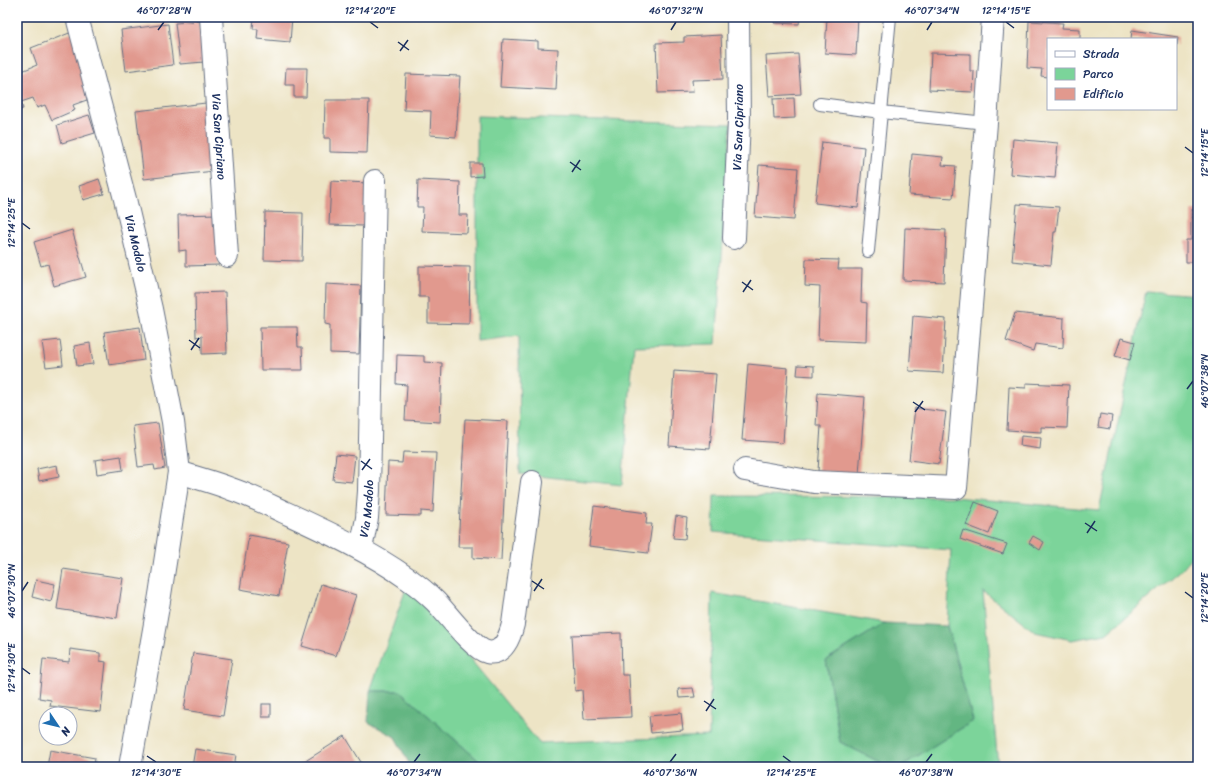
<svg xmlns="http://www.w3.org/2000/svg" width="1215" height="784" font-family="Sriracha,sans-serif">
<style>
.green{fill:#7bd49a;stroke:#4b827c}
.forest{fill:#64b682;stroke:#407270}
.building{fill:#e1998e}
.lines{fill:none;stroke-linecap:round;stroke-linejoin:round}
.lane-casing{stroke:#646e82;stroke-width:14}
.street-casing{stroke:#646e82;stroke-width:24}
.lane{stroke:#fff;stroke-width:12}
.street{stroke:#fff;stroke-width:22}
.ticks{fill:none;stroke:#1b2f5e;stroke-width:1.5}
.labels{text-anchor:middle;dominant-baseline:central;stroke-width:3;stroke-linejoin:round;paint-order:stroke}
.street-label{font-size:12px;fill:#1b2f5e;stroke:#fff}
.neatline{fill:none;stroke:#1b2f5e;stroke-width:1.5}
.ticks-label{font-size:10px;text-anchor:middle;fill:#1b2f5e}
</style>
<rect width="100%" height="100%" fill="#fff"/>
<filter id="ink" filterUnits="userSpaceOnUse"><feTurbulence type="fractalNoise" baseFrequency=".025" numOctaves="2"/><feDisplacementMap in="SourceGraphic" scale="8" xChannelSelector="R" yChannelSelector="G"/><feConvolveMatrix kernelMatrix="1 2 1 2 8 2 1 2 1" color-interpolation-filters="sRGB"/></filter>
<filter id="wash" filterUnits="userSpaceOnUse"><feTurbulence type="fractalNoise" baseFrequency=".012" numOctaves="4" result="noise"/><feDisplacementMap in="SourceGraphic" scale="16" xChannelSelector="R" yChannelSelector="G"/><feGaussianBlur stdDeviation="0.9" result="paint"/><feColorMatrix in="noise" values="0 0 0 0 0 0 0 0 0 0 0 0 0 0 0 0 0 1.4 0 .05"/><feComposite in="paint" operator="in"/></filter>
<g filter="url(#wash)">
<rect width="100%" height="100%" fill="#ede4c5"/>
<g class="green">
<polygon points="477,116 731,124 716,344 634,346 622,485 520,474 519,336 477,341"/>
<polygon points="1146,291 1198,295 1198,550 1181,570 1106,634 1072,640 1035,632 983,591 998,767 900,767 973,721 947,626 951,550 713,532 714,496 954,497 1099,510"/>
<polygon points="408,583 539,743 709,736 712,593 885,623 826,660 840,742 889,767 486,767 400,691 370,691"/>
</g>
<g class="forest">
<polygon points="885,623 947,626 973,721 900,767 889,767 840,742 826,660"/>
<polygon points="370,691 400,691 486,767 411,767 395,737 368,722"/>
</g>
<g id="blocks">
<g class="building">
<polygon points="254,17 292,17 290,42 257,39 258,29 253,29"/>
<polygon points="775,17 800,17 799,24 774,23"/>
<polygon points="827,17 858,17 856,55 825,53"/>
<polygon points="940,17 968,17 968,21 940,18"/>
<polygon points="200,21 204,62 180,64 175,23"/>
<polygon points="1029,21 1063,23 1062,28 1080,29 1080,39 1048,39 1048,77 1041,76 1042,69 1027,68"/>
<polygon points="168,24 173,65 126,71 121,30"/>
<polygon points="1132,30 1178,37 1177,45 1176,45 1176,39 1131,39"/>
<polygon points="72,32 95,97 73,105 75,110 52,120 45,105 37,108 33,98 21,102 23,109 17,110 17,73 37,65 31,48"/>
<polygon points="721,35 723,79 692,80 693,92 658,93 656,43 684,42 684,37"/>
<polygon points="503,39 538,41 538,48 558,49 556,90 500,87"/>
<polygon points="931,53 970,54 970,71 974,71 973,92 929,90"/>
<polygon points="798,54 801,94 769,96 766,56"/>
<polygon points="286,68 307,68 306,97 294,97 294,85 285,85"/>
<polygon points="406,74 460,76 456,137 430,135 431,111 404,110"/>
<polygon points="794,98 795,118 774,119 773,99"/>
<polygon points="325,100 369,100 367,153 330,152 330,138 324,138"/>
<polygon points="206,103 214,171 144,179 136,111"/>
<polygon points="89,115 95,133 62,143 57,125"/>
<polygon points="1013,139 1058,143 1055,178 1010,174"/>
<polygon points="822,142 864,147 858,208 815,203"/>
<polygon points="912,154 943,157 942,165 956,166 953,198 909,195"/>
<polygon points="470,163 482,163 483,176 470,177"/>
<polygon points="759,165 798,168 794,220 755,217"/>
<polygon points="99,179 104,194 83,200 79,186"/>
<polygon points="418,180 460,182 459,215 468,215 467,233 422,231 423,207 417,207"/>
<polygon points="331,181 367,183 364,226 329,225"/>
<polygon points="1017,204 1059,207 1056,232 1054,232 1051,265 1012,261"/>
<polygon points="1191,210 1198,210 1198,262 1186,262 1186,240 1191,240"/>
<polygon points="265,212 303,213 302,261 264,260"/>
<polygon points="218,214 219,265 186,266 186,250 179,251 178,215"/>
<polygon points="905,228 946,230 944,282 903,280"/>
<polygon points="72,230 86,277 54,286 48,264 41,266 34,242"/>
<polygon points="806,259 839,260 838,269 862,269 861,302 867,303 866,342 818,340 820,287 805,286"/>
<polygon points="419,266 470,267 469,324 428,323 428,297 419,297"/>
<polygon points="326,284 361,286 359,354 330,353 330,325 325,324"/>
<polygon points="225,292 227,353 202,354 202,336 196,337 195,293"/>
<polygon points="1015,313 1064,318 1063,348 1035,344 1033,351 1006,341"/>
<polygon points="913,316 946,319 943,373 909,371"/>
<polygon points="140,327 144,360 109,365 104,332"/>
<polygon points="260,327 297,327 298,347 302,347 303,370 261,370"/>
<polygon points="1121,338 1135,342 1130,360 1115,356"/>
<polygon points="60,340 63,365 46,367 42,342"/>
<polygon points="90,343 93,364 77,366 74,346"/>
<polygon points="397,355 424,356 424,362 442,363 440,422 405,420 407,385 396,384"/>
<polygon points="748,364 788,368 783,443 742,440"/>
<polygon points="798,365 814,366 814,376 797,375"/>
<polygon points="674,371 716,374 710,449 669,446"/>
<polygon points="1026,383 1069,385 1067,428 1041,427 1041,432 1007,430 1009,387 1026,388"/>
<polygon points="818,393 865,397 859,474 818,471 821,426 816,426"/>
<polygon points="915,408 946,412 939,464 909,460"/>
<polygon points="1100,414 1112,416 1110,429 1098,427"/>
<polygon points="465,419 508,421 501,560 473,558 473,547 458,547"/>
<polygon points="158,423 165,468 155,470 154,465 138,467 133,426"/>
<polygon points="1021,436 1041,438 1040,449 1020,446"/>
<polygon points="403,452 436,453 433,512 421,511 421,516 386,515 388,462 402,463"/>
<polygon points="336,454 355,456 352,482 333,480"/>
<polygon points="121,456 123,470 97,474 95,460"/>
<polygon points="57,465 59,477 39,481 37,469"/>
<polygon points="975,502 998,511 989,534 966,525"/>
<polygon points="594,506 647,513 646,524 652,524 648,553 589,546"/>
<polygon points="676,516 687,518 685,539 673,538"/>
<polygon points="963,530 1007,544 1003,554 960,539"/>
<polygon points="249,535 288,542 279,596 240,589"/>
<polygon points="1033,536 1044,542 1040,550 1029,543"/>
<polygon points="63,569 123,578 117,618 57,609"/>
<polygon points="36,580 55,584 51,602 32,597"/>
<polygon points="321,584 356,595 336,656 302,646"/>
<polygon points="621,633 622,675 629,675 631,717 584,719 582,690 575,691 572,635"/>
<polygon points="70,649 100,653 100,661 106,662 101,712 50,706 51,700 39,698 43,659 69,662"/>
<polygon points="193,653 232,659 223,716 184,710"/>
<polygon points="693,688 695,697 679,698 678,689"/>
<rect x="262" y="704" width="9" height="13"/>
<polygon points="681,713 683,730 651,733 649,716"/>
<polygon points="345,736 364,767 300,767 299,765"/>
<polygon points="195,749 236,755 234,767 192,767"/>
<polygon points="50,750 95,758 94,767 47,767"/>
</g>
</g>
</g>
<g filter="url(#ink)">
<use href="#blocks" fill-opacity="0" stroke="#646e82" stroke-width="1"/>
<g class="lines">
<g class="lane-casing">
<g id="lane">
<polyline points="890,17 881,112 986,123"/>
<polyline points="820,104 881,112 868,251"/>
</g>
</g>
<g class="street-casing">
<g id="street">
<path id="s1" d="M77,17L125,199L151,309L173,422L179,472L160,595L130,767"/>
<path id="s2" d="M211,17L227,256"/>
<path id="s3" d="M734,238L739,119L738,17"/>
<polyline points="745,470 814,482 956,488 986,123 993,17"/>
<path d="M179,472C196,478 214,482 231,489C249,495 267,504 284,512C327,532 369,551 407,578C417,585 427,593 435,601C446,612 473,649 487,652C503,656 510,636 513,624L532,482"/>
<path id="s4" d="M361,549L367,518L369,491L375,181"/>
</g>
</g>
<use href="#lane" class="lane"/>
<use href="#street" class="street"/>
</g>
</g>
<path class="ticks" d="M370,22L378,28M1006,22L1014,28M158,30L164,22M671,30L676,22M927,30L932,22M398,42L409,50M400,51L408,40M1185,147L1193,153M570,162L581,170M572,172L580,160M22,223L30,229M742,282L753,290M743,292L751,280M189,340L200,348M191,350L199,338M1187,389L1193,381M913,402L925,410M915,412L923,401M361,461L372,469M362,470L370,459M1085,523L1097,531M1087,533L1095,521M532,581L544,589M22,591L28,582M534,591L542,579M1185,592L1193,598M22,668L30,674M704,701L716,709M706,711L714,699M147,756L156,762M783,756L791,762M414,762L420,754M670,762L676,754M926,762L932,754"/>
<g class="labels">
<g class="street-label">
<text stroke="none"><textPath href="#s3" startOffset="111">Via San Cipriano</textPath></text>
<text stroke="none"><textPath href="#s2" startOffset="120">Via San Cipriano</textPath></text>
<text stroke="none"><textPath href="#s1" startOffset="234">Via Modolo</textPath></text>
<text stroke="none"><textPath href="#s4" startOffset="41">Via Modolo</textPath></text>
</g>
</g>
<rect width="1215" height="784" fill="none" stroke="#fff" stroke-width="44"/>
<rect x="1047" y="38" width="130" height="72" fill="#ffffff" stroke="#a4acbf"/>
<rect x="1055" y="51" width="20" height="6" fill="#ffffff" stroke="#a4acbf"/>
<text x="1083" y="58" font-size="12" fill="#1b2f5e">Strada</text>
<rect x="1055" y="68" width="20" height="12" fill="#7bd49a" stroke="#a4acbf"/>
<text x="1083" y="78" font-size="12" fill="#1b2f5e">Parco</text>
<rect x="1055" y="88" width="20" height="12" fill="#e1998e" stroke="#a4acbf"/>
<text x="1083" y="98" font-size="12" fill="#1b2f5e">Edificio</text>
<g transform="translate(58 726) rotate(125)"><circle r="19" fill="#ffffff" stroke="#a4acbf"/>
<path d="M0-3L7 15L0 10L-7 15Z" fill="#1f6fb2"/>
<text y="-6" font-size="11" font-weight="bold" text-anchor="middle" fill="#1b2f5e">N</text>
</g>
<rect x="22" y="22" width="1171" height="740" class="neatline"/>
<g class="ticks-label">
<text x="164" y="14">46°07'28"N</text>
<text x="370" y="14">12°14'20"E</text>
<text x="676" y="14">46°07'32"N</text>
<text x="932" y="14">46°07'34"N</text>
<text x="1006" y="14">12°14'15"E</text>
<text transform="translate(1204 153) rotate(-90)" y="4">12°14'15"E</text>
<text transform="translate(11 223) rotate(-90)" y="4">12°14'25"E</text>
<text transform="translate(1204 381) rotate(-90)" y="4">46°07'38"N</text>
<text transform="translate(11 591) rotate(-90)" y="4">46°07'30"N</text>
<text transform="translate(1204 598) rotate(-90)" y="4">12°14'20"E</text>
<text transform="translate(11 668) rotate(-90)" y="4">12°14'30"E</text>
<text x="156" y="776">12°14'30"E</text>
<text x="414" y="776">46°07'34"N</text>
<text x="670" y="776">46°07'36"N</text>
<text x="791" y="776">12°14'25"E</text>
<text x="926" y="776">46°07'38"N</text>
</g>
</svg>
